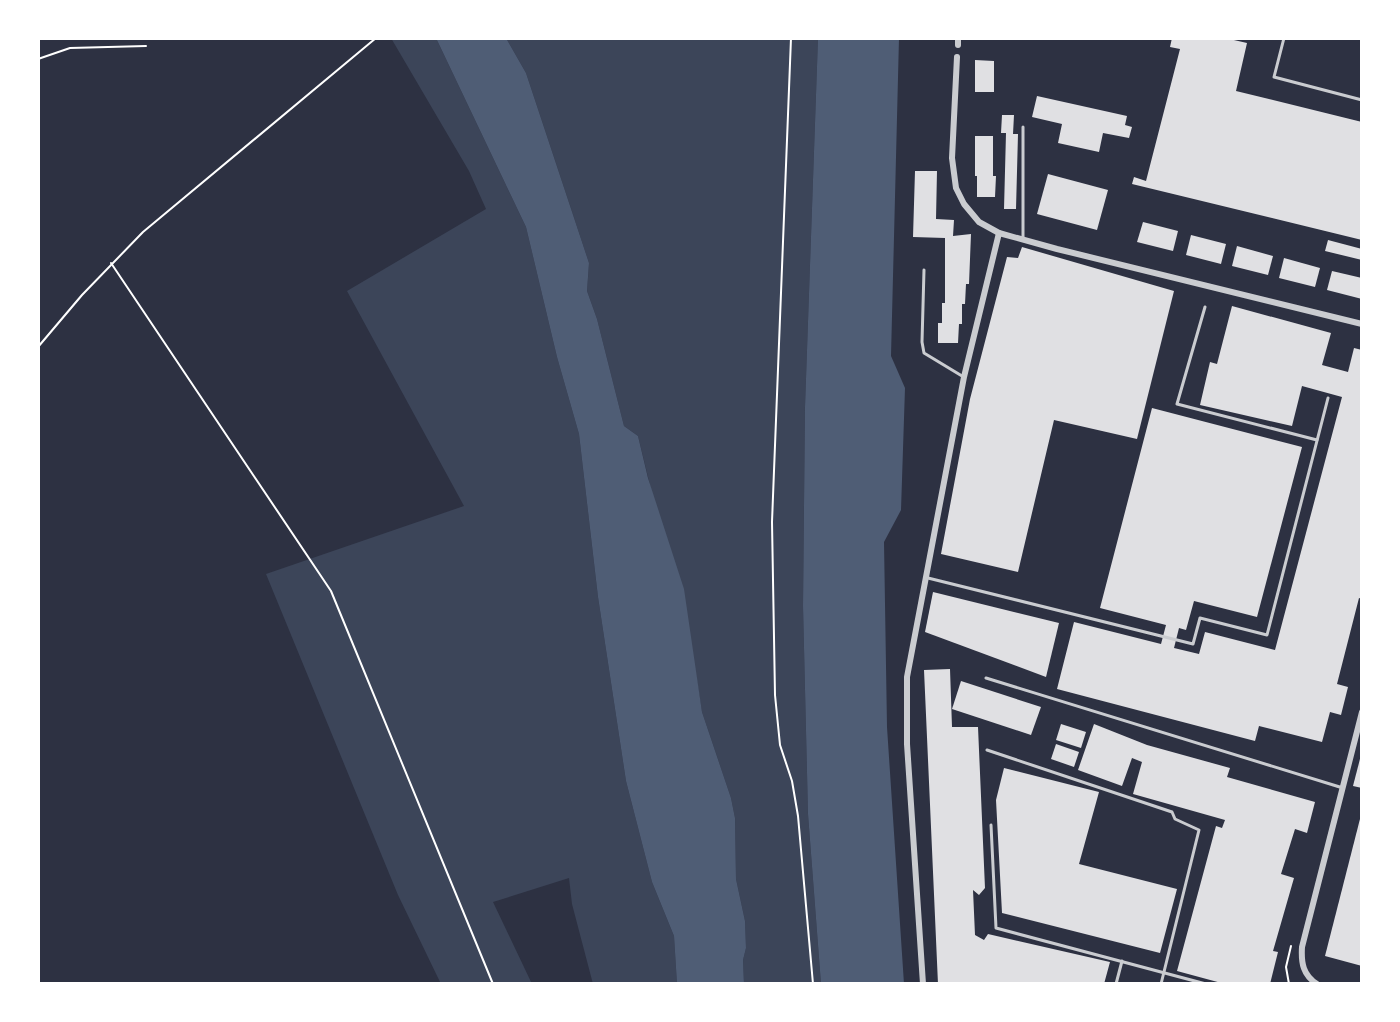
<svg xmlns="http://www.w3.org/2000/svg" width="1400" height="1022" font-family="Rubik,sans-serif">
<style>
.green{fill:#3c4559}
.water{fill:#4f5d75}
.building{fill:#e0e0e3}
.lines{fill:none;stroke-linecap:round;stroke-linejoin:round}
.path{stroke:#fff;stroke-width:2}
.service{stroke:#caccd0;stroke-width:3}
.minor{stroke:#caccd0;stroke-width:6}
</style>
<rect width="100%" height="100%" fill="#2d3142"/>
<g class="green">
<polygon points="391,38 436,38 526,227 557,357 579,434 598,597 626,781 652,882 674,936 677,984 593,984 572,904 569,878 493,902 532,984 441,984 398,895 266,574 464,506 347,291 486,209 469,171"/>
<polygon points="506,38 818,38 805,407 803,606 808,814 821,984 744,984 743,960 746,948 745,921 736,879 735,818 731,798 702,712 695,669 638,436 624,426 597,319 587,291 589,263 526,73"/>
</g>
<g class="water">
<polygon points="436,38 506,38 526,73 589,263 587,291 597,319 624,426 638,436 648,478 684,589 702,712 731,798 735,818 736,879 745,921 746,948 743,960 744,984 677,984 674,936 652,882 626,781 598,597 579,434 557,357 526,227"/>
<polygon points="818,38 899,38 891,356 905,388 901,510 884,542 887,727 904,984 821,984 808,814 803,606 805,407"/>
</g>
<g class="building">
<polygon points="1172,38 1225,38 1247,43 1236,91 1362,122 1362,240 1132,184 1134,177 1146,181 1180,49 1170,47"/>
<polygon points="975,60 994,61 994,92 975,92"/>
<polygon points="1037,96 1127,116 1125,125 1132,127 1129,138 1103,133 1099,152 1058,143 1062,124 1032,117"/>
<polygon points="1002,115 1014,115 1013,134 1018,134 1016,209 1004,209 1006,133 1001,133"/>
<polygon points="975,136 993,136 993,176 996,176 995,197 977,197 977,176 975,176"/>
<polygon points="915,171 937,171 936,219 954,220 953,236 971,234 969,284 966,284 965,304 962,304 962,324 959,324 958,343 938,343 938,323 942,323 942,303 945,303 945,238 913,237"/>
<polygon points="1048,174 1108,190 1097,230 1037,214"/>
<polygon points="1143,222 1178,231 1173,251 1137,242"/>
<polygon points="1191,235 1226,244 1221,264 1186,255"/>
<polygon points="1328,240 1362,249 1362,260 1325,251"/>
<polygon points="1237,246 1273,256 1268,275 1232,266"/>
<polygon points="1022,247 1174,291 1137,439 1054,420 1018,572 941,554 970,399 1007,257 1018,258"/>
<polygon points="1284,258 1320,268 1315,287 1279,278"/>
<polygon points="1332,271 1362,278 1362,299 1327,290"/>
<polygon points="1232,306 1331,333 1322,365 1348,372 1354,348 1362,350 1362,599 1359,598 1337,684 1348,687 1341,715 1330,712 1322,742 1259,726 1255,741 1057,689 1074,622 1161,644 1166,625 1100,608 1152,408 1302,447 1257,617 1194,601 1186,630 1179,628 1174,648 1199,654 1205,632 1275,650 1342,397 1302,386 1292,426 1200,405 1210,362 1217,364"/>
<polygon points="933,592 1059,623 1046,677 925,632"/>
<polygon points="950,669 952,727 978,727 985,888 979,895 973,890 975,935 984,940 988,934 1110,962 1104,984 938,984 924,670"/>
<polygon points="961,681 1041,707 1031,735 952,709"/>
<polygon points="1061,724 1086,732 1081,748 1056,740"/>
<polygon points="1094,724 1147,745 1230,768 1227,777 1315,802 1307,833 1295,829 1281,874 1294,878 1273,951 1278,952 1270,984 1225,984 1177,971 1216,826 1222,828 1225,820 1133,794 1142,762 1132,758 1122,786 1078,770"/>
<polygon points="1056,744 1079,752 1074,767 1051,759"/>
<polygon points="1361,755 1362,755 1362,788 1353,786"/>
<polygon points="1004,768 1099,792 1079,864 1177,889 1160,953 1002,913 996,800"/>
<polygon points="1361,815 1362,815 1362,966 1325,956"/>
</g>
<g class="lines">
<g class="path">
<polyline points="791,38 772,522 775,695 780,745 792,781 798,816 813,984"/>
<polyline points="38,59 70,48 146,46"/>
<polyline points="111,263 331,591 493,984"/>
<polyline points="38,347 82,295 143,232 376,38"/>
<polyline points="1289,984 1286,967 1291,946"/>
</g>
<g class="service">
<polyline points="1284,38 1274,77 1362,100"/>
<polyline points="1023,240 1023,127"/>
<polyline points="924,270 922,342 924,353 962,376"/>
<polyline points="1205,307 1177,404 1317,440"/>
<polyline points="928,578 1193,644 1200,618 1267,635 1328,398"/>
<polyline points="986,678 1343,788"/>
<polyline points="987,750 1172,812 1175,819 1199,830 1161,984"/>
<polyline points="991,825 996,928 1206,984"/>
<polyline points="1116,984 1122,961"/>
</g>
<g class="minor">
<polyline points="958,45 958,38"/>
<polyline points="957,57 952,158 956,188 964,204 979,222 999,233 1057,249 1362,324"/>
<polyline points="923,984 907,744 907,677 964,377 999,233"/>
<path d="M1317,984C1303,975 1301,963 1302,947L1362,712"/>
</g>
</g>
<rect width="1400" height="1022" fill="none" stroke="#ffffff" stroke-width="80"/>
</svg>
